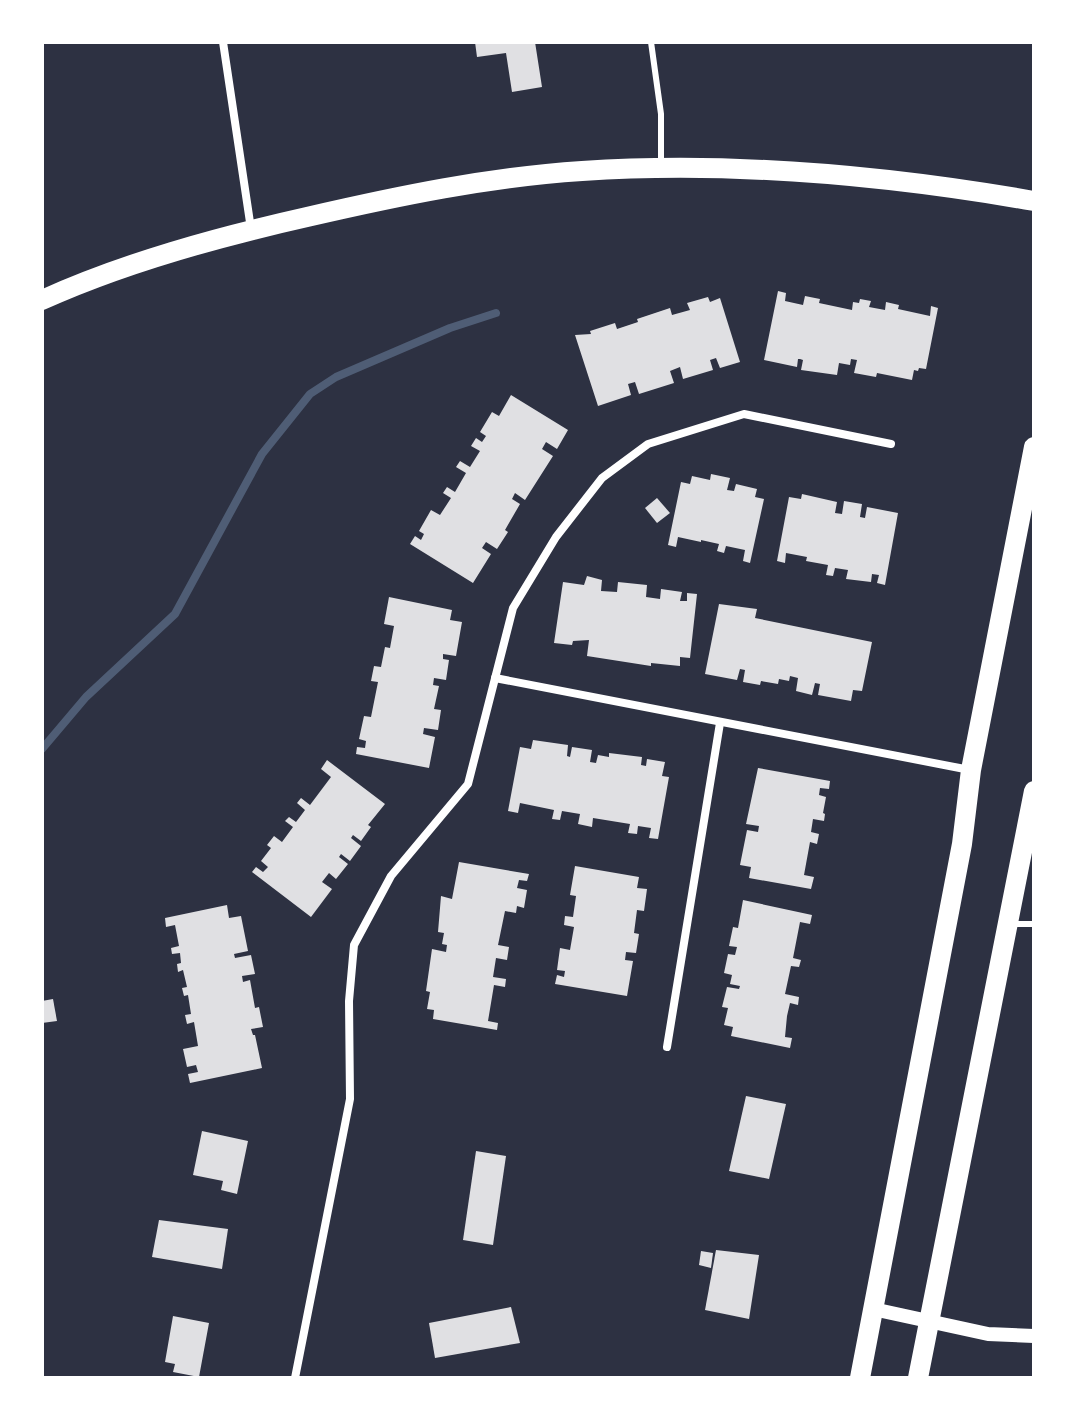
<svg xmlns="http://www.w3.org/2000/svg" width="1076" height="1420" font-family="'IBM Plex Sans',sans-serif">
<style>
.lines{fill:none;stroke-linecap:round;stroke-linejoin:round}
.stream{stroke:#4f5d75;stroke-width:8}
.building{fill:#e0e0e3}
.service{stroke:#fff;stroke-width:6}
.minor{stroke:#fff;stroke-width:8}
.tertiary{stroke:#fff;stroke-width:14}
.primary{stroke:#fff;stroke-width:20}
</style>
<rect width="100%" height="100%" fill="#2d3142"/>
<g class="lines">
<polyline class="stream" points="42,749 86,697 175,614 262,454 310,394 336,377 450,328 496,313"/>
</g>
<g class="building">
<polygon points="475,42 535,42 542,87 512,92 506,53 477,57"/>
<polygon points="778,291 786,293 785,301 803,305 805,296 820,299 819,303 852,310 853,302 859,303 860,299 871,301 869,307 885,310 886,302 899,305 898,309 930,316 931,306 938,308 926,369 919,368 918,371 914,370 912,380 877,373 876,377 854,373 857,360 851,359 850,365 839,363 837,375 801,370 803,360 800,359 798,359 797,367 764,360"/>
<polygon points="708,297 710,302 720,298 740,362 720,368 716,358 710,360 713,370 683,379 680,367 670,371 674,383 639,394 635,382 628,384 631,395 598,406 575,335 591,334 590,331 615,323 617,329 638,322 637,319 670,308 672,315 690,310 687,303"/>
<polygon points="511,395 568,430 557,449 546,442 542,449 553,456 525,500 515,493 512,499 520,504 505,530 508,532 497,549 486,542 482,548 491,554 473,583 410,544 415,536 421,540 424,534 419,531 431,510 440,515 451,498 443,493 447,487 455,492 466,473 456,467 460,461 470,467 480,451 471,446 476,438 482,442 486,436 480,432 492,412 499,416"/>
<polygon points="711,474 730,478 727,490 734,491 736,484 757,489 755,497 764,499 750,563 743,561 745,550 726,546 724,553 717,551 719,544 701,540 701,542 678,537 676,547 668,545 681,482 690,484 692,476 710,480"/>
<polygon points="802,494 837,502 835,513 842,514 844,501 862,504 860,517 865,518 867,507 898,513 885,585 877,583 879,575 872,574 871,582 846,579 848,570 835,568 833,576 826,575 828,565 806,561 807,557 786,553 785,563 777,561 789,497 801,499"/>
<polygon points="657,498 670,513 657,523 645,508"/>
<polygon points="587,576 602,580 601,591 617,592 618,582 647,585 646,597 660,599 661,589 682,592 680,601 687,601 687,593 697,594 690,658 680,657 680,666 651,663 651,666 587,656 589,640 573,641 572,645 554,643 563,582 584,585"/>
<polygon points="389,597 452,610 450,620 462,622 456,656 443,654 443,659 449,660 446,680 434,678 433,685 439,686 434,709 441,710 438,730 424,728 423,734 435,737 429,768 356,754 357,747 365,748 366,741 359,739 364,716 371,717 378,682 371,681 374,666 381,667 385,647 390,648 394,626 384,624"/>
<polygon points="719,604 757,609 755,618 872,642 862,691 853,690 851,701 818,695 820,684 815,683 812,695 796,691 798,678 790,676 789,681 779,679 778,684 761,681 760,685 743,682 745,670 740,669 737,680 705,674"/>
<polygon points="533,740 568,745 567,756 570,757 572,747 592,750 590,762 596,763 598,755 609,757 609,753 642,757 641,765 646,766 647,759 665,762 662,776 669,777 658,839 649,838 651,828 638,826 637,834 628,833 630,824 593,818 592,827 578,824 580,814 562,811 560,820 552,819 554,810 520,803 518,813 508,811 520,747 531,749"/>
<polygon points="327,760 385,804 368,825 371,827 361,841 353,835 351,838 361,846 350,861 341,854 339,857 348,864 336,879 329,873 322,882 332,889 311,917 252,872 256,867 263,872 268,867 261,861 271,848 267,845 274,836 282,842 293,827 285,821 289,817 296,822 305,810 297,803 301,798 310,805 331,777 321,769"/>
<polygon points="758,768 830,781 829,789 820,788 819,795 826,797 823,813 825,814 824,821 813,819 811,832 819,834 817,844 810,842 804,875 814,877 811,889 749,878 751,867 740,865 747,830 758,832 759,826 746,824"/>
<polygon points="459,862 529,874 527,881 519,880 517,888 527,890 524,908 517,906 516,913 505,911 498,945 509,947 507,960 496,958 493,977 506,979 505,987 494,985 488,1021 498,1023 497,1030 433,1019 434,1010 427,1009 430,992 426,991 432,949 446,952 447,945 442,944 444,933 438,932 441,896 452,899"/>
<polygon points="575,866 639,877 637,888 647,889 644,911 637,910 634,933 639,934 636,953 626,952 625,960 633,961 627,996 555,984 557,975 564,977 565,971 557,970 560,948 570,950 574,927 564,925 565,916 573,917 576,896 570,895"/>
<polygon points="743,900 812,915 810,924 800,922 793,958 801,960 799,967 791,966 785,994 799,997 798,1005 790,1003 787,1016 785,1037 792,1038 790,1048 731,1036 733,1027 724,1025 728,1008 722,1007 727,987 739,989 740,986 730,984 732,975 724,973 728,954 735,955 737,947 729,946 733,927 738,928"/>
<polygon points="227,905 229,918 241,916 248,951 234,954 235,958 251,955 255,974 242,976 243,982 250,980 255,1008 259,1007 263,1027 251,1029 253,1035 255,1035 262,1068 190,1083 188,1074 198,1072 196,1065 187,1067 183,1049 198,1046 194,1022 187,1024 185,1015 191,1014 188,995 184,996 182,988 187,987 183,970 178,972 177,964 181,963 180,953 172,954 171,948 179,946 175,925 166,927 165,918"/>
<polygon points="53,999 57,1021 42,1023 42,1001"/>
<polygon points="746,1096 786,1104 769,1179 729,1171"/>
<polygon points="202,1131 248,1141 237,1194 221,1190 223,1181 193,1175"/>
<polygon points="476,1151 506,1156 493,1245 463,1240"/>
<polygon points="159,1220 228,1229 222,1269 152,1257"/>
<polygon points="716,1250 759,1255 749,1319 705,1310"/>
<polygon points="701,1251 713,1253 711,1268 699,1265"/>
<polygon points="511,1307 520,1343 435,1358 429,1323"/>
<polygon points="173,1316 209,1323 199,1377 173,1372 175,1364 165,1362"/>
</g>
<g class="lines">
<g class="service">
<polyline points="651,42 661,114 661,164"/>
<polyline points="1011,924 1034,924"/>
</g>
<g class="minor">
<polyline points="223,42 251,229"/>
<polyline points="495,678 970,770"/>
<polyline points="667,1047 720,723"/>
<polyline points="295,1378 350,1099 349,1001 354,945 391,876 468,784 513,608 556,537 602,478 648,444 744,414 891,444"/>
</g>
<polyline class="tertiary" points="873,1309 988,1334 1034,1336"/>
<g class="primary">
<path d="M42,300C126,262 218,237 307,217C398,196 489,177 582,171C733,161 885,175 1034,201"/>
<polyline points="860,1378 962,844 971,770 1034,447"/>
<polyline points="918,1378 1034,791"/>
</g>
</g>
<rect width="1076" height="1420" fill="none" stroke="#ffffff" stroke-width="88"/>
</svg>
